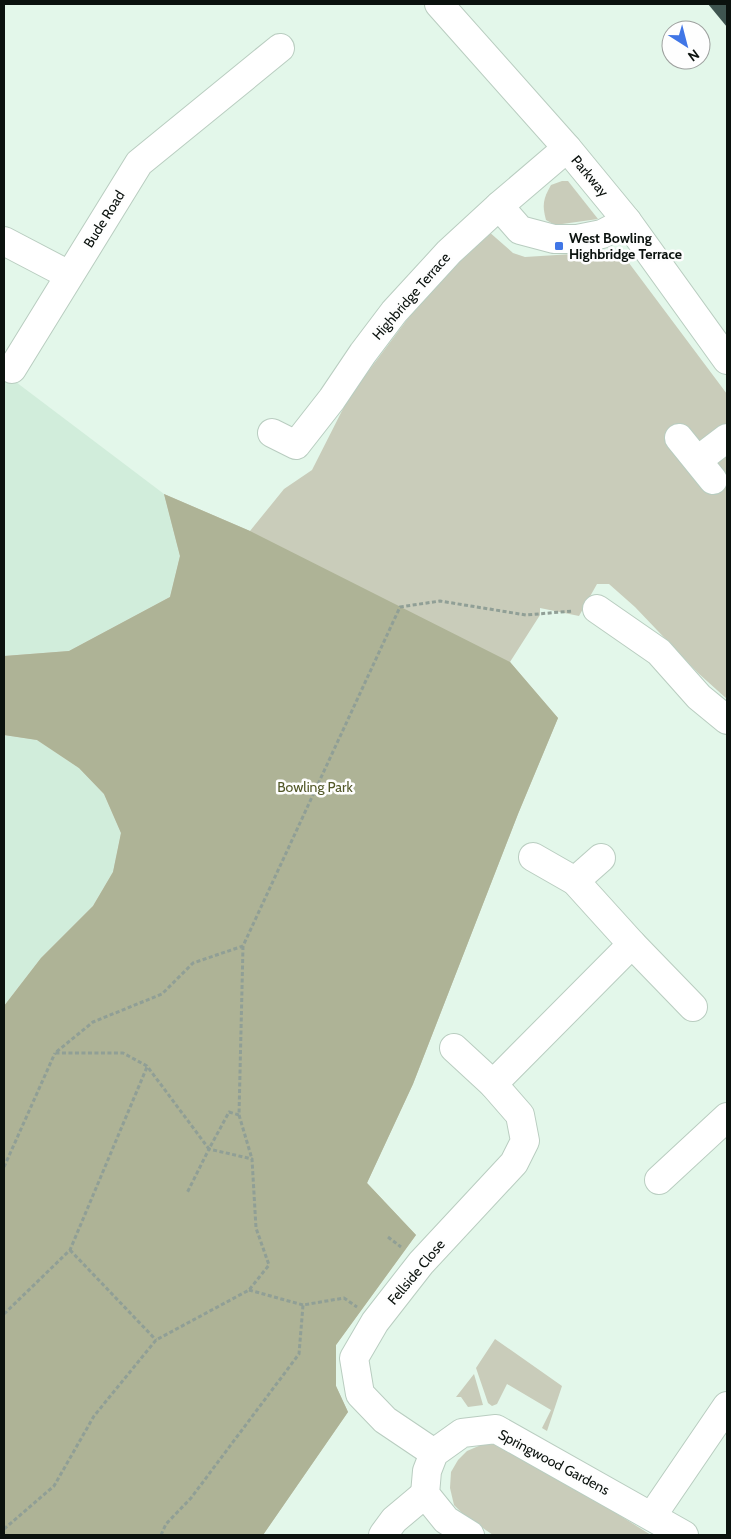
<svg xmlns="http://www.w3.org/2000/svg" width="731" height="1539" font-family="Cabin,sans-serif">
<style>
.built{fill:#d1eddb}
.green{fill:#c9ccba}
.forest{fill:#aeb396}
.building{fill:#3f5550}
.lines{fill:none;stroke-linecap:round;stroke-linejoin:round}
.minor-casing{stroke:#b9cdc0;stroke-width:30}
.path{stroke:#909f96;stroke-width:3;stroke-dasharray:4 2.5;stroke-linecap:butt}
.minor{stroke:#fff;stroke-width:28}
.poi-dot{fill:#4076e6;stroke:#fefefe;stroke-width:2}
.labels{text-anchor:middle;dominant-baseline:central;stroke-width:5;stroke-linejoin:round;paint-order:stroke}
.street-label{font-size:14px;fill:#0b120e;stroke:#fefefe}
.poi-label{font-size:14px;font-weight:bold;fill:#0b120e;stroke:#fefefe;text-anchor:start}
.park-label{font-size:14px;fill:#525828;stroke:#fefefe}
</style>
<rect width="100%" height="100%" fill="#e3f7ea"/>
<g class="built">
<polygon points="4,373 164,494 180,556 170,597 69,651 4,656"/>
<polygon points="4,735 37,740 79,768 104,794 121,833 113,872 93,906 41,958 4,1006"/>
</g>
<g class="green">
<path d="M562,181H568L598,219L555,225L546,220C542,205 543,199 551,185Z"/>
<polygon points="488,231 513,253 525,257 620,251 727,394 727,434 716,465 727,447 727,699 698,673 635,607 609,584 597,584 579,616 540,608 540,615 510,662 558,718 518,814 413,1084 367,1183 416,1235 336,1345 336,1386 348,1412 263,1535 4,1535 4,1006 41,958 93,906 113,872 121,833 104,794 79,768 37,740 4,735 4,656 69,651 170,597 180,556 164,494 250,531 284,489 312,470 349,397 433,285"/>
<polygon points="495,1339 562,1386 547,1431 542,1428 551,1410 507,1384 497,1404 492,1406 488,1403 476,1368"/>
<polygon points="474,1374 483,1405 468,1407 461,1397 456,1397"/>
<polygon points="494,1444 510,1447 651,1535 493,1535 464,1515 454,1505 450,1488 451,1472 458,1460 467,1451 481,1445"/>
</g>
<polygon class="forest" points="164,494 250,531 510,662 558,718 518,814 413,1084 367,1183 416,1235 336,1345 336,1386 348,1412 263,1535 4,1535 4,1006 41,958 93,906 113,872 121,833 104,794 79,768 37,740 4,735 4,656 69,651 170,597 180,556"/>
<polygon class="building" points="708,4 727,4 727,27"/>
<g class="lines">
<g class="minor-casing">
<g id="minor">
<polyline points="439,4 567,148 627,221 727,360"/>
<polyline points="499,206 520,230 554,239 577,239 602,234 627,221"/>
<polyline points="4,241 69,275"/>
<polyline points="12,369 139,163 280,48"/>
<polyline points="272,433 296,445 332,399 363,353 394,312 449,252 499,206 567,148"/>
<polyline points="679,438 713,480"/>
<polyline points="698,460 727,438"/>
<polyline points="597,609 659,652 699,697 727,720"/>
<polyline points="533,857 575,881 632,944 693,1007"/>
<polyline points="575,881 601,858"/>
<polyline points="493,1084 632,944"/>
<polyline points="659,1180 727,1117"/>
<polyline points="434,1453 385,1420 360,1394 354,1358 375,1322 421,1263 514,1163 525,1141 520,1115 493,1084 454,1048"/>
<polyline points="652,1516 727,1406"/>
<polyline points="383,1535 394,1520 425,1494"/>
<polyline points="470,1535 446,1520 425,1494 427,1471 434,1453 462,1433 496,1429 684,1535"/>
</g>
</g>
<g class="path">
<polyline points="243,946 239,1115 229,1112 209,1149 147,1066 123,1053 55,1053 93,1022 162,994 193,963 243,946 400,607 440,601 526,615 573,611"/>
<polyline points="239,1115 252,1159"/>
<polyline points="4,1167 55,1053"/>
<polyline points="388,1237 401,1247"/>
<polyline points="70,1250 156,1340"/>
<polyline points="249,1290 303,1305"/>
<polyline points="4,1314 70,1250 147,1067"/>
<polyline points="4,1529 54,1486 94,1416 156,1340 249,1290 269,1265 256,1228 252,1159 209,1149 187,1193"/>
<polyline points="161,1535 166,1524 191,1498 299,1354 303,1305 344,1298 357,1307"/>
</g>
<use href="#minor" class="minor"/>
</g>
<rect class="poi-dot" x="554" y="241" width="10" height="10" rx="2.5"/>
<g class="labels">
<g class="street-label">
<text transform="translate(590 176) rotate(50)">Parkway</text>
<text transform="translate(104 219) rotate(-58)">Bude Road</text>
<text transform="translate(411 296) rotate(-49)">Highbridge Terrace</text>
<text transform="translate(416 1272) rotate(-50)">Fellside Close</text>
<text transform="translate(554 1462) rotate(28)">Springwood Gardens</text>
</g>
<g class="poi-label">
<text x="569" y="238">West Bowling<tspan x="569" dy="16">Highbridge Terrace</tspan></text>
</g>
<g class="park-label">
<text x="315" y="787">Bowling Park</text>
</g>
</g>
<rect width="731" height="1539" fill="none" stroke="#0b120e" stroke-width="10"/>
<g transform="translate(686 45) rotate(144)"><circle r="24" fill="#fefefe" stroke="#9da09e"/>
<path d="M0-4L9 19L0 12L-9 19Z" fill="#4076e6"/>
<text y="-8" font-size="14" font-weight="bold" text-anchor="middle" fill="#0b120e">N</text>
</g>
</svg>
